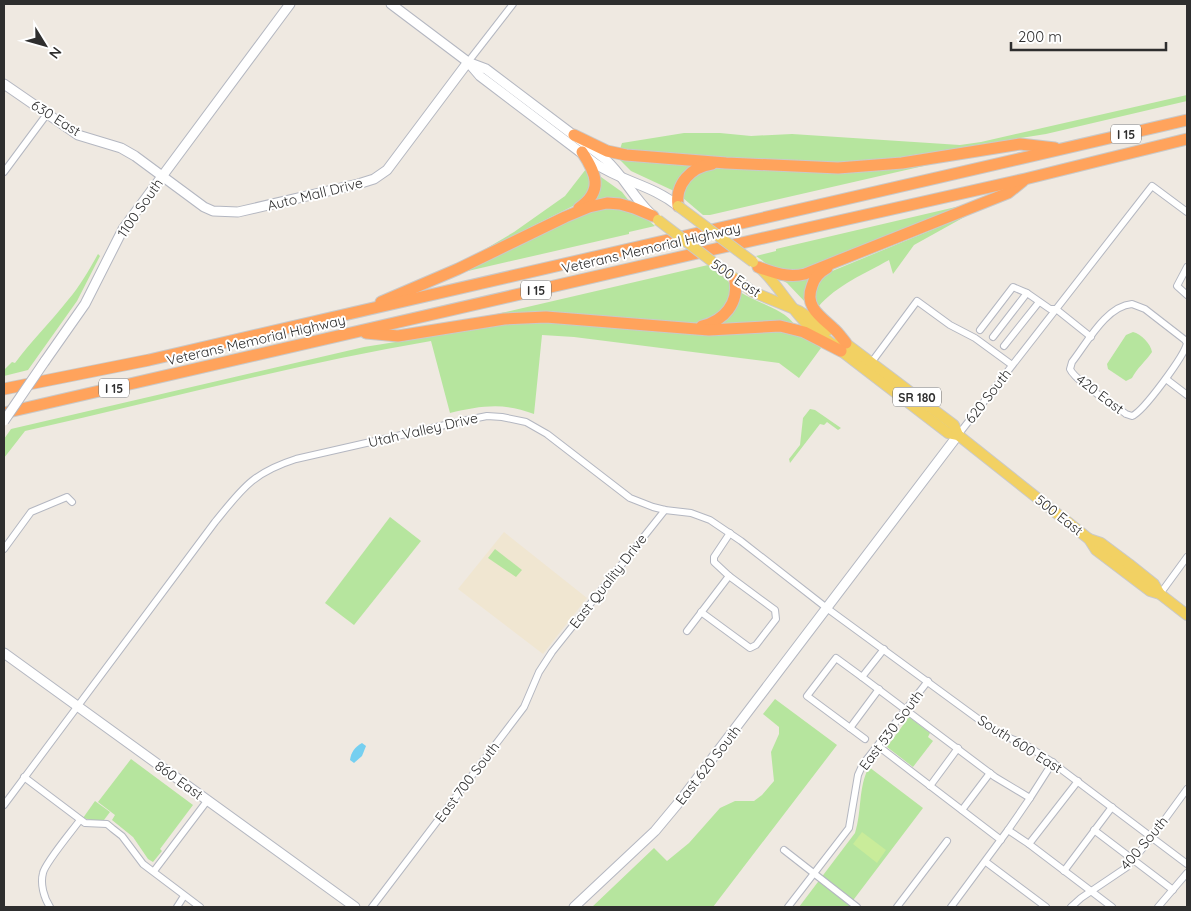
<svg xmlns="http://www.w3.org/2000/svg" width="1191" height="911" font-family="Quicksand,sans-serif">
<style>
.education{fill:#f0e6d1}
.green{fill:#b6e59e}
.pitch{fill:#c9ec9a}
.water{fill:#75cff0}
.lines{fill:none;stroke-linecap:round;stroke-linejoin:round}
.street-casing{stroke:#b4b7c1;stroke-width:8}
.secondary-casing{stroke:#b4b7c1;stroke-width:11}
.primary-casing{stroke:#c9c9c9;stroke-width:12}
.highway-casing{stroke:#c9c9c9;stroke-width:13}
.street{stroke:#fff;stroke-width:6}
.secondary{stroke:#fff;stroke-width:9}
.primary{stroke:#f2d163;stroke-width:10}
.highway{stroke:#ffa35c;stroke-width:11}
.secondary-bridge-casing{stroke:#b4b7c1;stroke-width:11;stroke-linecap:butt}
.primary-bridge-casing{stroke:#c9c9c9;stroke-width:12;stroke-linecap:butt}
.secondary-bridge{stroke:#fff;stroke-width:9}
.primary-bridge{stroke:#f2d163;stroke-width:10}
.labels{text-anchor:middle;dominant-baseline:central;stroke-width:4;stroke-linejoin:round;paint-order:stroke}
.shield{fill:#fff;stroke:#6d6d6d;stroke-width:1}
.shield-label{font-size:12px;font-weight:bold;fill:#2e2e2e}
.street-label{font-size:14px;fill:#2e2e2e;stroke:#fff}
</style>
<rect width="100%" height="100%" fill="#efe9e1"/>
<polygon class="education" points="504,532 587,598 543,654 458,589"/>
<g class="green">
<polygon points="1187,95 1187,101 1046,134 896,158 835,163 780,161 643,153 620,149 622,143 684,133 720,133 751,136 792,134 960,145 981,142"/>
<polygon points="619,159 701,162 674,191 631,171"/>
<polygon points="941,162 710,215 703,215 683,198 685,183 710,167"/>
<path d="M586,169C593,184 590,188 581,202L477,254L514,232L565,196Z"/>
<polygon points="601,177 622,192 629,201 592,202 598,178"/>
<polygon points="620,206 648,220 655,226 629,232 629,234 455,274 586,210"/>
<polygon points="960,206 797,272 771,267 756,256 776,251 776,249"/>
<path d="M968,215L914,245L893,274L889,260C864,274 837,285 818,307C812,294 818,286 825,274Z"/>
<path d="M98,254L100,256L77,301L28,370L4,376V370L12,362L15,363C31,341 51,322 68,300C80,286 89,270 98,254Z"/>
<polygon points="708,265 726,279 731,285 728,305 703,323 471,320"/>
<polygon points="813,274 807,304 787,283 780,279"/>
<path d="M740,292C755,302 784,309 794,324L713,326Z"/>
<path d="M543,322L765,330C787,332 803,334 821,348L799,378L779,363L574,337L542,335L534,414C504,402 480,406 450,413L431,341C295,364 160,401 25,431L4,458V439L11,429L364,347L514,323Z"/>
<path d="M1133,332C1141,334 1151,344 1152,352C1146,361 1137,368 1132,378L1126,381L1108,369L1107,364L1126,335Z"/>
<polygon points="810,409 815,410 841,428 838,430 827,422 824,425 820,424 790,463 789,459 800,445 803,418"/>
<polygon points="390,517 421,541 354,625 325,603"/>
<polygon points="495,549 522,570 516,577 488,558"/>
<polygon points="775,699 837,745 713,907 592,907 654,848 667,861 689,843 720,808 735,801 754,801 762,795 774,781 771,752 779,734 779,727 763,714"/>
<polygon points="909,717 930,733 928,737 933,741 913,767 887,747"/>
<polygon points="131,759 193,805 160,849 162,851 153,862 148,859 133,837 112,820 115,815 98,802"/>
<path d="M869,767L923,808L848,907H799L855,833C862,812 858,787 869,767Z"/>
<polygon points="95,801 110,812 104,820 91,820 83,818"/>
</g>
<polygon class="pitch" points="862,832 886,850 877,863 853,844"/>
<path class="water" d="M362,743L366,746L362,756L354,763L350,760C351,752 355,747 362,743Z"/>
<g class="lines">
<g class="street-casing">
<g id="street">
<polyline points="468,62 513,4"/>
<polyline points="4,172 47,114"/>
<polyline points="1187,267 1177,286 1187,295"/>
<path d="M1132,304L1145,309L1185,340L1187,343C1185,355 1143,412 1132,416L1126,414C1114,405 1075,381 1070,369L1072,362C1087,343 1106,306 1132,304Z"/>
<polyline points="980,330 1013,287 1027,293 1050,309 1056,309 1091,337"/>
<polyline points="993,337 1027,293"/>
<polyline points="1004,346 1039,302"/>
<polyline points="871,363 917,301 950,325 975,338 1012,365"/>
<polyline points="1166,379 1187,395"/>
<polyline points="958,435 1152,186 1187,212"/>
<polyline points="4,549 31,512 67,497 72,502"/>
<polyline points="1160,594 1187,557"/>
<polyline points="701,612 750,648 756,645 776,619 775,610 729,576 714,562 714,557 730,533"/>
<polyline points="687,631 729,576"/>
<polyline points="862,677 995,777 1030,798 1053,762"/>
<polyline points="850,728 879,689"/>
<polyline points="865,739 807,696 836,658 862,677 884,649"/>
<polyline points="878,746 1001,840"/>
<polyline points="24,777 85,823 107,824 113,829 122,836 143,864 200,907"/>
<polyline points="930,786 958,748"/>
<path d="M4,805L215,522C242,489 252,473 296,459L467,420L487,416L502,417L526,422L547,434L630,498L653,507L665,510L691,513L710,520L741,541L828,609L985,724L998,733L1026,745L1049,760L1187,864"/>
<polyline points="962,810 990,773"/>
<polyline points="1008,830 1029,844 1112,907"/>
<polyline points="1094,830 1173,890"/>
<polyline points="1029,844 1078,781"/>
<polyline points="784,850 857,907"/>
<polyline points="986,862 1046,907"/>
<polyline points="154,871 207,801"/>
<polyline points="1064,871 1112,807"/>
<path d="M50,907C44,898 40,884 43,873C45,863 72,831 80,820"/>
<polyline points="177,907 184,896"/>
<polyline points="372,907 524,707 539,672 552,652 665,510"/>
<polyline points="788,907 849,828 858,775 863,764 928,681"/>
<polyline points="897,907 947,841"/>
<polyline points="951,907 1008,830 1030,798"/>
<polyline points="1071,907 1081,898 1127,867 1152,837 1187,789"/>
<polyline points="1158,907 1187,873"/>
</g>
</g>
<g class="secondary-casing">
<g id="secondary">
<path d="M391,4L468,62L480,76L596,164C623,182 652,185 678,206"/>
<path d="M470,63L486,69L605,159C623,175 633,197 650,213"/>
<polyline points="4,84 78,135 121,148 135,156 204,207 213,211 238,212 358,184 374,179 387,170 468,62"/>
<polyline points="45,361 85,304 123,229 290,4"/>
<polyline points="4,653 355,907"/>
<polyline points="574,907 655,831 680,801 958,435"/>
</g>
</g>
<g class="primary-casing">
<g id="primary">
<path d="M759,267C779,285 790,309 810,327L948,433L958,435L1089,539L1096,550L1150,591L1160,594L1187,615"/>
<polyline points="722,269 753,292 799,311 828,330"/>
<polyline points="840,339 954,425 958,435"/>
<polyline points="1089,539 1101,543 1129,564 1154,584 1160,594"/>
</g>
</g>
<g class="highway-casing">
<g id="highway">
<polyline points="574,135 607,151 626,155 726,163 838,168 902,163 1020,144 1055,148"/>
<path d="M678,206C675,184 691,167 712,164"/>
<path d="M579,208C604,191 596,173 582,152"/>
<path d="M758,267C774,273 788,278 805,274L1008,193L1023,181"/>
<path d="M827,268C820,272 814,278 812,286C804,306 820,316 833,328C838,332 842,338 846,343"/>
<polyline points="381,302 458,269 565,217 589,207 607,203 620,204 634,208 653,216"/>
<path d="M702,326C724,321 739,303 735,280"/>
<polyline points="366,333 398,336 504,319 546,317 709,330 780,326 804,332 841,351"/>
<polyline points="4,389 149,360 1187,120"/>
<polyline points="4,413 715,249 1025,179 1187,139"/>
</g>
</g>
<use href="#street" class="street"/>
<use href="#secondary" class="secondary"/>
<use href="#primary" class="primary"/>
<use href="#highway" class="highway"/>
<g class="secondary-bridge-casing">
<polyline id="secondary-bridge" points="4,421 45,361"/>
</g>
<g class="primary-bridge-casing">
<g id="primary-bridge">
<polyline points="678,206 753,262"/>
<polyline points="658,220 722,269"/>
</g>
</g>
<use href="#secondary-bridge" class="secondary-bridge"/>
<use href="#primary-bridge" class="primary-bridge"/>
</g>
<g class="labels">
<g class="shield">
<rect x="1111" y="124.5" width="30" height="19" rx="4"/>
<rect x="521" y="280.5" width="30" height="19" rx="4"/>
<rect x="99" y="378.5" width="30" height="19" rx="4"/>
<rect x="893" y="387.5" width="48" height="19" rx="4"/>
</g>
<g class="shield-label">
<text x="1126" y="134">I 15</text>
<text x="536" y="290">I 15</text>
<text x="114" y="388">I 15</text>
<text x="917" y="397">SR 180</text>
</g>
<g class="street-label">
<text transform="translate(56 118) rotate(32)">630 East</text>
<text transform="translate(315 194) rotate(-14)">Auto Mall Drive</text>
<text transform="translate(140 208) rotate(-55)">1100 South</text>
<text transform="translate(651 248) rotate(-13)">Veterans Memorial Highway</text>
<text transform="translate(736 278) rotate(34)">500 East</text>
<text transform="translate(256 340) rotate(-13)">Veterans Memorial Highway</text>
<text transform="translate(1100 394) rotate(37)">420 East</text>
<text transform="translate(988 396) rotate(-52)">620 South</text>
<text transform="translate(423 430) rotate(-13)">Utah Valley Drive</text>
<text transform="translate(1059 515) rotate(38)">500 East</text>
<text transform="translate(608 581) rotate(-52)">East Quality Drive</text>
<text transform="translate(891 730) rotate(-53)">East 530 South</text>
<text transform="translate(1020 744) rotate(32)">South 600 East</text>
<text transform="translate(708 765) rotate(-52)">East 620 South</text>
<text transform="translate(179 780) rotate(36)">860 East</text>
<text transform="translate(467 782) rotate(-53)">East 700 South</text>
<text transform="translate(1144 843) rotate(-50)">400 South</text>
</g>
</g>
<rect width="1191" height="911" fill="none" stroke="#2e2e2e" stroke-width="10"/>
<g transform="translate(45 45) rotate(127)" stroke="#ffffff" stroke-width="4" paint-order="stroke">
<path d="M0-4L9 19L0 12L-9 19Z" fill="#2e2e2e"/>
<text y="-8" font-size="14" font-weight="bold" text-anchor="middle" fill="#2e2e2e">N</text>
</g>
<path d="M1011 42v8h155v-8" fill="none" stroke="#2e2e2e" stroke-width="2.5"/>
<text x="1018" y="42" font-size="15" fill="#2e2e2e" stroke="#ffffff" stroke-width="4" paint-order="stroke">200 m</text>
</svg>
